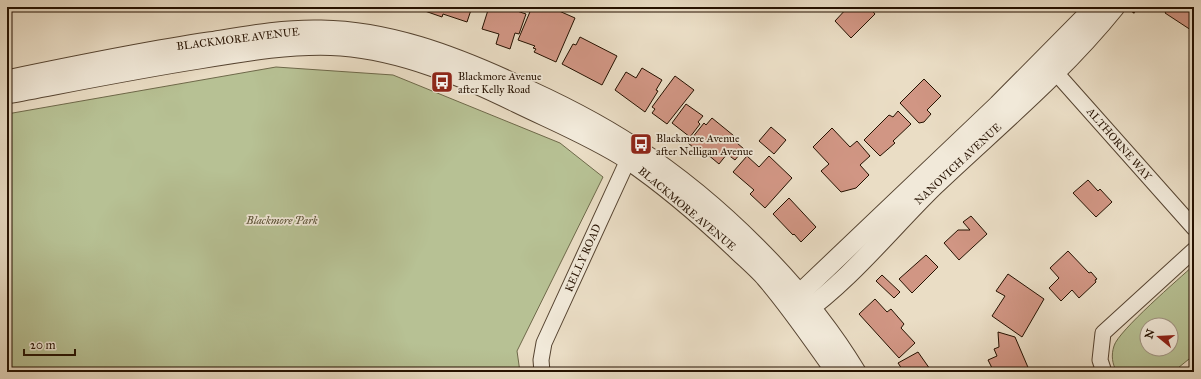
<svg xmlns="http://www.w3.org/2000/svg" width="1201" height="379" font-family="'IM FELL Great Primer',serif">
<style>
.green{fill:#b7c194;stroke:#6e694a;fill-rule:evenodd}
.building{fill:#d19684;stroke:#251100}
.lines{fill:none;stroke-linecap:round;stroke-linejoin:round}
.minor-casing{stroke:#564431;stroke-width:17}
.tertiary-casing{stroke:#564431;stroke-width:21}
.path{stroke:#251100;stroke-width:2.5;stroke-dasharray:3 2;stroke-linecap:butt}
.minor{stroke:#f1e9d9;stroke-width:15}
.tertiary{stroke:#f1e9d9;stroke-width:19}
.labels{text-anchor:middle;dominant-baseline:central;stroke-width:3.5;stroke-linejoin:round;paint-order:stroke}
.street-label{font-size:11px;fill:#251100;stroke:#f1e9d9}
.poi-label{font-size:11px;fill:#251100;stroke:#f1e9d9;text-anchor:start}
.park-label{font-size:11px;font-style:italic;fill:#584f34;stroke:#f1e9d9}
</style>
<rect width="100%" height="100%" fill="#eaddc5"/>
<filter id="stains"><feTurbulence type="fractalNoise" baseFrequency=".005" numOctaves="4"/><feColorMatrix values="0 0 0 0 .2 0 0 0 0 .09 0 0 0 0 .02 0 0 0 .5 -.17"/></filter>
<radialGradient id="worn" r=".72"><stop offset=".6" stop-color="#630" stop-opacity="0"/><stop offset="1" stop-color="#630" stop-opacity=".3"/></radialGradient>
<g class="green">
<polygon points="276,67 393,75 560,143 603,177 517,351 520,372 7,372 7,114"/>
<path d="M1194,265V355L1173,372H1117C1112,364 1111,355 1114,346C1118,331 1180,278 1194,265ZM1147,325H1171V349H1147Z"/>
</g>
<g class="building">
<polygon points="423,7 472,7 467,22 443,14 442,17 422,10"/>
<polygon points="489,7 505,7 526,14 519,34 515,33 510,49 496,44 499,34 482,29"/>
<polygon points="532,7 550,7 575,18 556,62 534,52 536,49 533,48 535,46 518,40"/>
<polygon points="848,7 869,7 875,14 851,38 835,21"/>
<polygon points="1169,7 1191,7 1194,9 1194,32 1165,13"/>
<polygon points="580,37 617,56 602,85 562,64 573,44 576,45"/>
<polygon points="642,68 662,80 656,90 658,91 645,112 615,90 626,72 636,78"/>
<polygon points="675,76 694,90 667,124 652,113 655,109 652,107"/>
<polygon points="924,79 941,96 927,110 931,114 924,122 919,123 900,103"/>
<polygon points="686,104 703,116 698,122 700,124 690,137 672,123"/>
<polygon points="898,111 911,124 893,141 895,143 880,156 864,140 889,115 893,117"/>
<polygon points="712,118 739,140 737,143 744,149 735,160 727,154 719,164 707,154 705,157 688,143 704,123 706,125"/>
<polygon points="771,127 786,140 774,154 759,141"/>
<polygon points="832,128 850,147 857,141 870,156 860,165 869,175 856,188 841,192 821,171 829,164 813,147"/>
<polygon points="747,156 759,167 769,156 792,178 765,208 750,194 754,190 733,172"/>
<polygon points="1088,180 1098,191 1100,189 1112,202 1096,217 1073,193"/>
<polygon points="789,198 816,227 801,242 794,234 793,235 773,214"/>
<polygon points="971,216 987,234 959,260 944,243 958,230 970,230 963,222"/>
<polygon points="1068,251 1089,273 1091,272 1097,279 1095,280 1096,282 1079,298 1072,290 1061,301 1049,288 1059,278 1050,268"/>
<polygon points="926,255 938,267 912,293 899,279"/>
<polygon points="1008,274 1044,299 1022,337 992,316 1005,296 996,291"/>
<polygon points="882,275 900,292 894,298 876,281"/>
<polygon points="875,299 887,312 891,309 904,324 901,328 915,343 899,358 859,314"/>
<polygon points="998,332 1015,337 1030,372 994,372 988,360 997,356 994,349 999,347"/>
<polygon points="918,352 932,372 904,372 898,363"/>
</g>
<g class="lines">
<g class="minor-casing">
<g id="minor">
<polyline points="1049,65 1194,228"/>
<polyline points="542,372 541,360 544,343 633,149"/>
<polyline points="1104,372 1100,360 1103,333 1194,250"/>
</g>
</g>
<g class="tertiary-casing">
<g id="tertiary">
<path d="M7,80C74,66 141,52 209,42C246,36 283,29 321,30C388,31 452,55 513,83C554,101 596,122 634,147C717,201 805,287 856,372"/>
<path d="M7,94C71,82 135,69 199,59C246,51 294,43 341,46C403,51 462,76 517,103C554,121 593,137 627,159C665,185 701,216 734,247C744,257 755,266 765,277C791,307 813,340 836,372"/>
<polyline points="790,303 998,105 1095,7"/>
<path d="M800,315C849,281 891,228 934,186C995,128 1061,74 1115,7"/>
</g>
</g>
<polyline class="path" points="1133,13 1137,7"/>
<use href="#minor" class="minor"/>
<use href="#tertiary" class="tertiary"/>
</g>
<defs>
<g id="bus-square" transform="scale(1.15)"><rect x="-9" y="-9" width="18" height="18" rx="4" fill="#8f2418" stroke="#f1e9d9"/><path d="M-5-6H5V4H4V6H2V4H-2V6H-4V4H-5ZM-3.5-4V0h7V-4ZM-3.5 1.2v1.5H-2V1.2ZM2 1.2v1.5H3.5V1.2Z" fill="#fff"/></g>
</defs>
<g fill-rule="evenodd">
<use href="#bus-square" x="442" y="82"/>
<use href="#bus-square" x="641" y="144"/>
</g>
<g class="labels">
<g class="street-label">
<text transform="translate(238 39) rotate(-7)">BLACKMORE AVENUE</text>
<text transform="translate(1119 144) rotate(49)">ALTHORNE WAY</text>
<text transform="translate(958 164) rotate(-43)">NANOVICH AVENUE</text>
<text transform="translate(687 209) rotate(40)">BLACKMORE AVENUE</text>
<text transform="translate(583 258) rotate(-66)">KELLY ROAD</text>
</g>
<g class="poi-label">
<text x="458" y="76">Blackmore Avenue<tspan x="458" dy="13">after Kelly Road</tspan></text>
<text x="656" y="138">Blackmore Avenue<tspan x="656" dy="13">after Nelligan Avenue</tspan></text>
</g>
<g class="park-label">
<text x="282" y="220">Blackmore Park</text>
</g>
</g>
<rect width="1201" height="379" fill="none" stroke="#eaddc5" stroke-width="24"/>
<rect x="8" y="8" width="1185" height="363" fill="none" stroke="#251100" stroke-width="2"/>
<rect x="12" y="12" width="1177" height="355" fill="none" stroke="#251100"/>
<g transform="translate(1159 337) rotate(288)"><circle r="19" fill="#f1e9d9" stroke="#9f9382"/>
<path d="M0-3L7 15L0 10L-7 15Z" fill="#8f2418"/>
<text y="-6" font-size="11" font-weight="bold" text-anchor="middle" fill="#251100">N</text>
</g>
<path d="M24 349v6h51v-6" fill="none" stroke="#251100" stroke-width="2"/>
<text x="30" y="349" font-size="12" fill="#251100" stroke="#f1e9d9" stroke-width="3" paint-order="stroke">20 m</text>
<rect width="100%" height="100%" filter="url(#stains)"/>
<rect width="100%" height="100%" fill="url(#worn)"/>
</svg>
